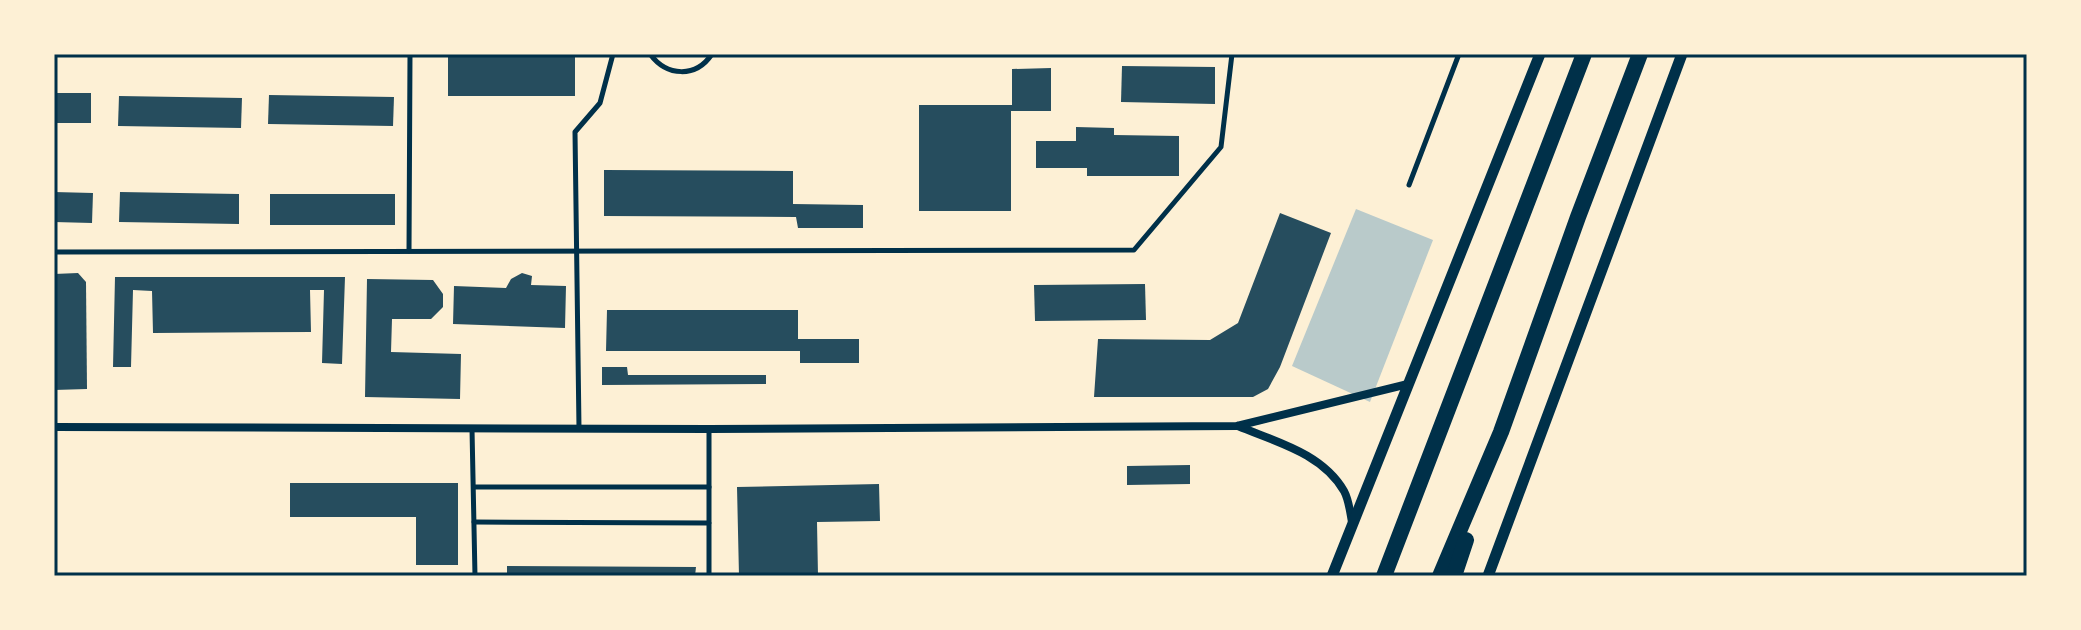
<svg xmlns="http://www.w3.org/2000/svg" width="2081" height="630" font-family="'Nunito Sans',sans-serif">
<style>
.green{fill:#b9caca}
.building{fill:#264d5e}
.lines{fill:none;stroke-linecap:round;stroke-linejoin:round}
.service{stroke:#003049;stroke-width:5}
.minor{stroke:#003049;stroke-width:8}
.tertiary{stroke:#003049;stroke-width:11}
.trunk{stroke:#003049;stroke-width:16}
.neatline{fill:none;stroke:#003049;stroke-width:3}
</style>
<rect width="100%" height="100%" fill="#fdf0d5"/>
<polygon class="green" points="1356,209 1433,240 1370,402 1292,366"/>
<g class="building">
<rect x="448" y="54" width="127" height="42"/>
<polygon points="1122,66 1215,67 1215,104 1121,102"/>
<polygon points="1051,68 1051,111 1011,111 1011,211 919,211 919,105 1012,105 1012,69"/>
<rect x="54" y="93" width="37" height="30"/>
<polygon points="269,95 394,97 393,126 268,124"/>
<polygon points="119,96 242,98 241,128 118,126"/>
<polygon points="1076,127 1114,128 1114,135 1179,136 1179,176 1087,176 1087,168 1036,168 1036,141 1076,141"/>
<polygon points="604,170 793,171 793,204 863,205 863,228 798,228 796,217 604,216"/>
<polygon points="54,192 93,193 92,223 54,222"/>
<polygon points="120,192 239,194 239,224 119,222"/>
<rect x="270" y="194" width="125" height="31"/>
<polygon points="1280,213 1331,233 1280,367 1268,389 1253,397 1094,397 1098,339 1210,340 1238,323"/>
<polygon points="78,273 86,282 87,389 54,390 54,274"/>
<polygon points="522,273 532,276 531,285 566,286 565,328 453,324 454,286 506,288 511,279"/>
<polygon points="115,277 345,277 342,364 322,363 324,290 310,290 311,332 153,333 152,291 133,290 131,367 113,367"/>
<polygon points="367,279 433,280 443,294 443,307 431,319 392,319 391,352 461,354 460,399 365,397"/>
<polygon points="1145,284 1146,320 1035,321 1034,285"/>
<polygon points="607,310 798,310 798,339 859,339 859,363 800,363 800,351 606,351"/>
<polygon points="602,367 627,367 628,375 766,375 766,384 602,385"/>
<polygon points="1190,465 1190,484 1127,485 1127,466"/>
<polygon points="290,483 458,483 458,565 416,565 416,517 290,517"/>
<polygon points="879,484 880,521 817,522 818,576 739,576 737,487"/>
<polygon points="507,566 696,567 695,576 507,576"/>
</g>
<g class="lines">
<g class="service">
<path d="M650,54C667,77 696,78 712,54"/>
<polyline points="1409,185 1459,54"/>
<polyline points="409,251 410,54"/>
<polyline points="54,252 1134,250 1221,147 1232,54"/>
<polyline points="579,428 575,132 600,103 613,54"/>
<polyline points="472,429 475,576"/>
<polyline points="474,487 709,487"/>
<polyline points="474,522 709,523"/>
<polyline points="709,576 709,430"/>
</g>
<g class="minor">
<path d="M1238,426C1276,442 1322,453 1344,491C1349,500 1350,512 1352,522"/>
<polyline points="54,427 709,429 1237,426 1408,384"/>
</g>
<g class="tertiary">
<polyline points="1332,576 1540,54"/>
<polyline points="1488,576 1682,54"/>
</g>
<g class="trunk">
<polyline points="1384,576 1584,54"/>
<polyline points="1440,576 1501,432 1578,217 1640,54"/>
<polyline points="1454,576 1466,540"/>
</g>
</g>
<rect width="2081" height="630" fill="none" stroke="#fdf0d5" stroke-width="112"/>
<rect x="56" y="56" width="1969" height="518" class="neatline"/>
</svg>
